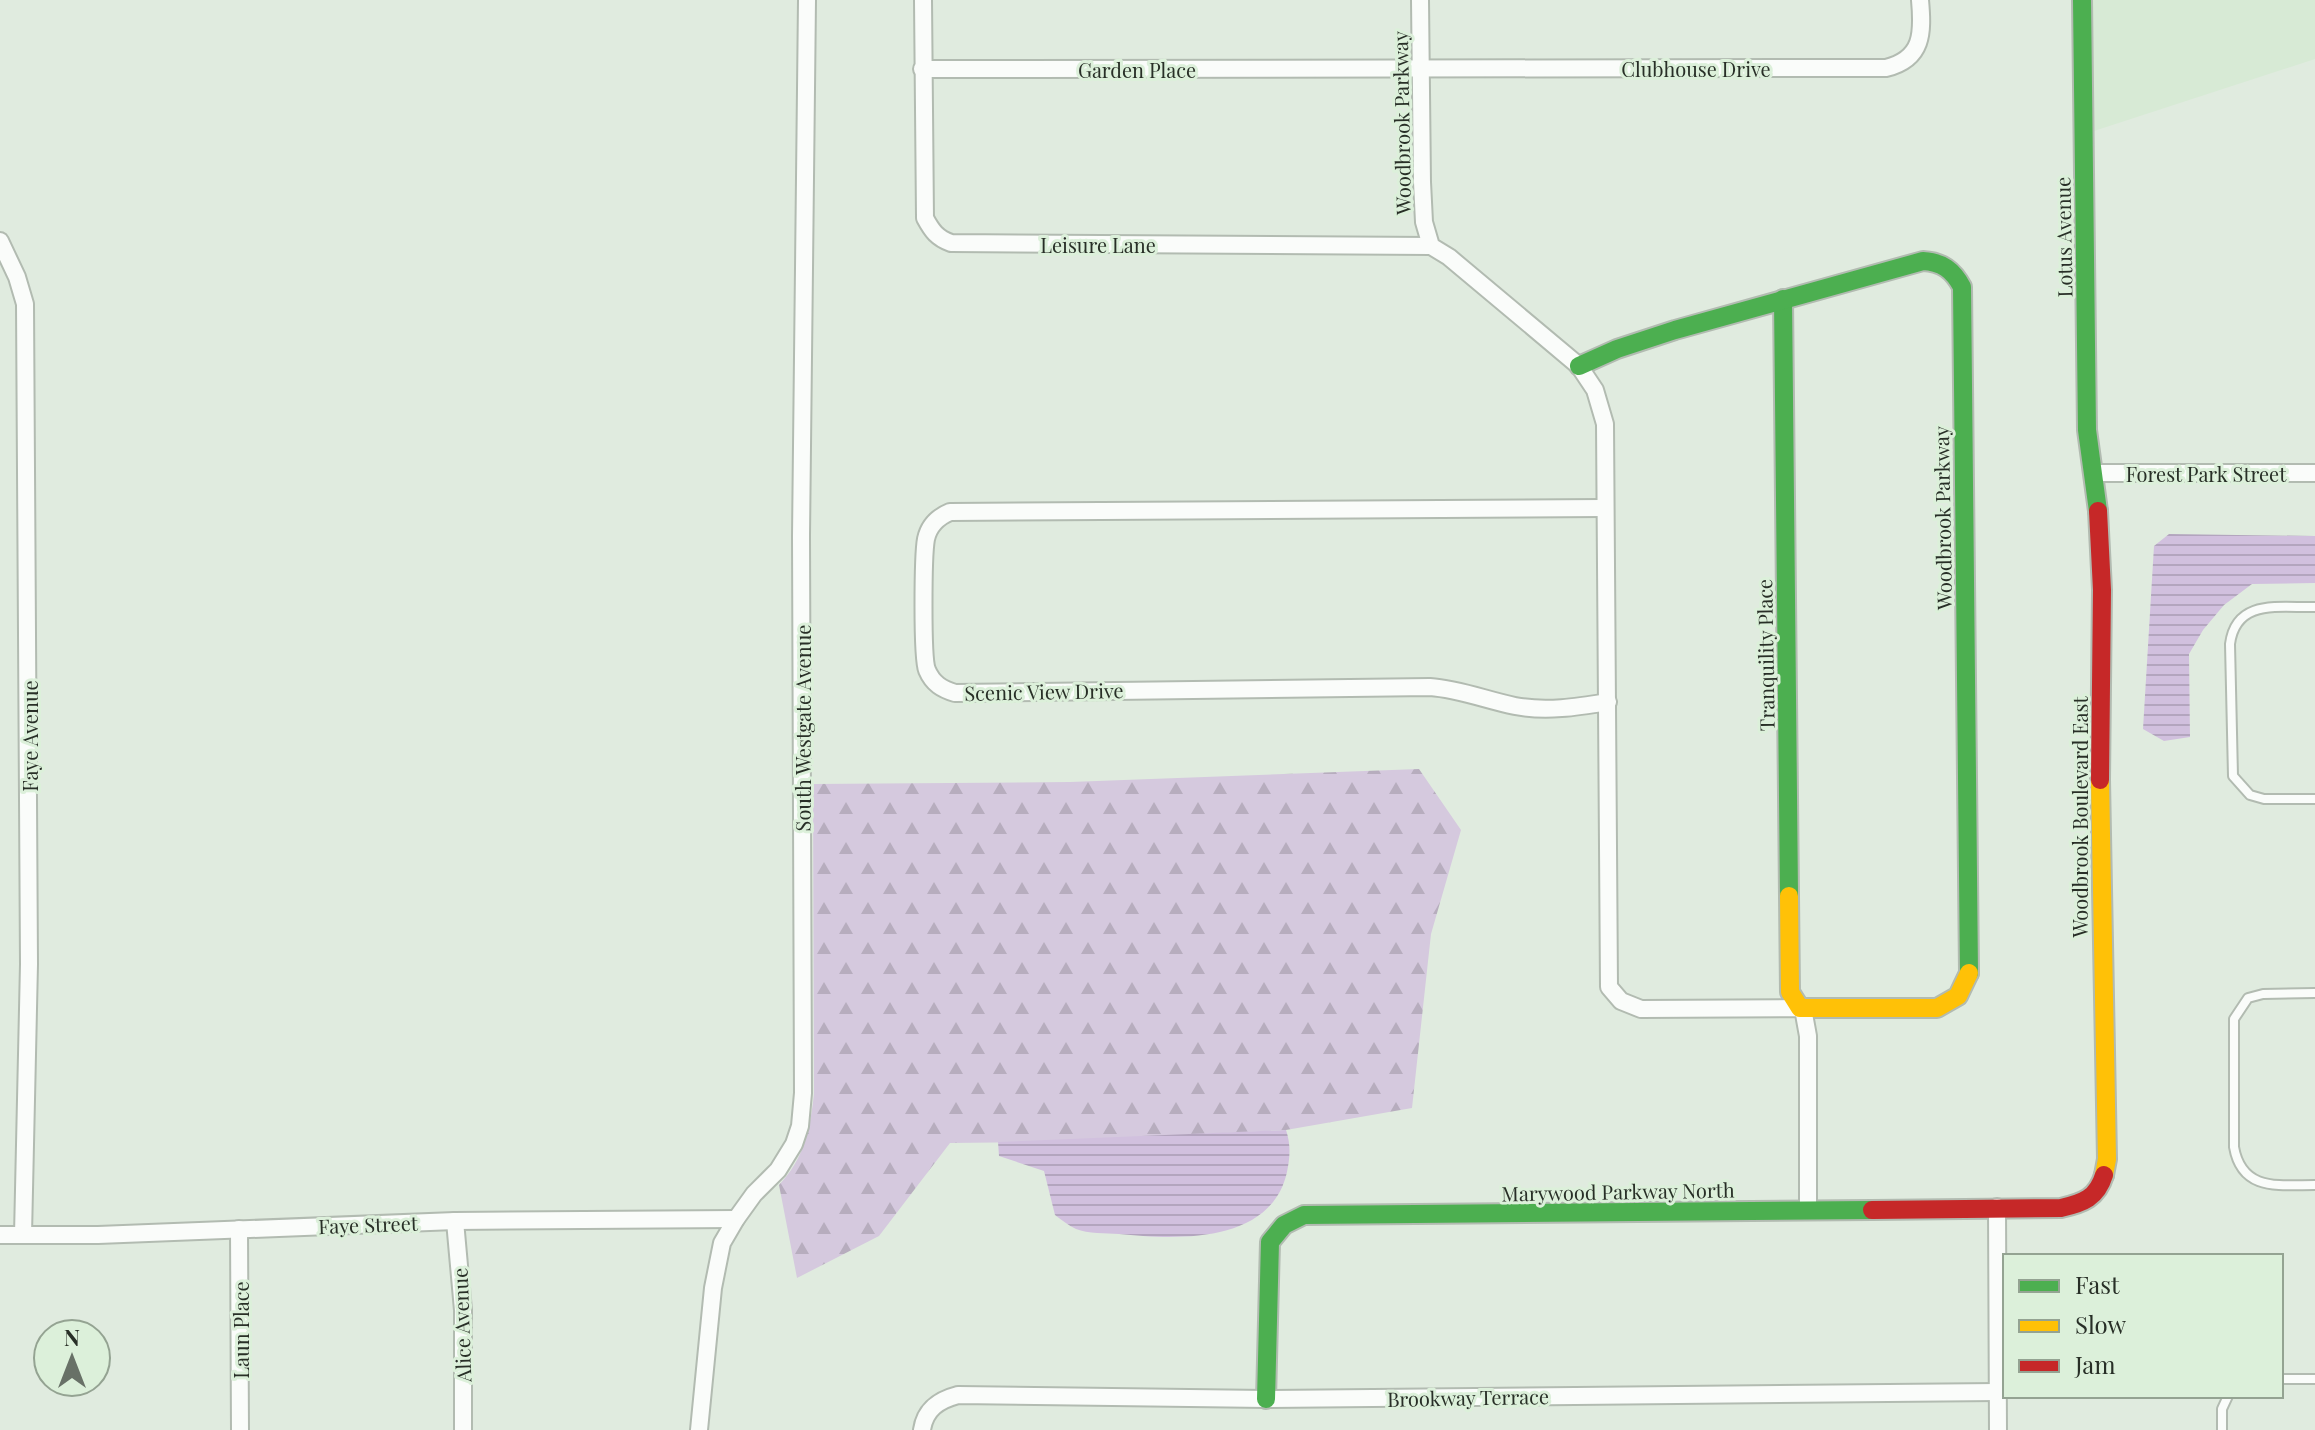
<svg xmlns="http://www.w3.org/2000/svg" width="2315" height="1430" font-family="'Playfair Display',serif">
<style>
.built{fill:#d7ead5}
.forest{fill:url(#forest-firs)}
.water{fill:url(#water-rules)}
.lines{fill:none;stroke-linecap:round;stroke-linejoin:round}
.lane-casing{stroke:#b2bbb1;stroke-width:12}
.street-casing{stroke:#b2bbb1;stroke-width:20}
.fast-casing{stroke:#b2bbb1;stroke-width:22}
.slow-casing{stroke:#b2bbb1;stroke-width:22}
.jam-casing{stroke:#b2bbb1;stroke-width:22}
.lane{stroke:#fafcfa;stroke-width:8}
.street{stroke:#fafcfa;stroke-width:16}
.fast{stroke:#4caf50;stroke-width:18}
.slow{stroke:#ffc107;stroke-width:18}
.jam{stroke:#c62828;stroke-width:18}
.labels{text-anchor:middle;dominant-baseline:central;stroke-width:6;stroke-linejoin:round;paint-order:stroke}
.street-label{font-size:20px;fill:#282f27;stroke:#dcf0da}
</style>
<defs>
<pattern id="forest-firs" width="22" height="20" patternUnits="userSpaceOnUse" patternTransform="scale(2)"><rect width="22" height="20" fill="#d5c9de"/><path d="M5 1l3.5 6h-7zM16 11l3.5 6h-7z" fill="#b7adbe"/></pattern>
<pattern id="water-rules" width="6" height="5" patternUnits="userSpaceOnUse" patternTransform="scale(2)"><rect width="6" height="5" fill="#d1c0de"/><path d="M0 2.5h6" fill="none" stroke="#b3a5be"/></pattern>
</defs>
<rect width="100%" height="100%" fill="#e0ebdf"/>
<polygon class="built" points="2092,0 2315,0 2315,59 2094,131"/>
<path class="forest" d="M1419,769L1461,830L1431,934L1412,1108L1286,1130L1032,1142L950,1143L879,1236L797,1278L779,1185C804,1159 810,1129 814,1094L813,784L1070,782Z"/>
<g class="water">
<polygon points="2169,534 2315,536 2315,583 2252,584 2224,605 2203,630 2189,654 2190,737 2164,741 2143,729 2154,546"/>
<path d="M1286,1130C1291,1145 1290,1157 1287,1172C1271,1244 1177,1240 1119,1234C1106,1233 1088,1234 1076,1229C1069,1226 1062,1220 1055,1215L1044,1171L999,1156L998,1142Z"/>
</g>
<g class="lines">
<g class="lane-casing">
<g id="lane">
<path d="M2315,607C2280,608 2236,598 2230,644L2233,776L2250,795L2264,799H2315"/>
<path d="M2315,993L2263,994L2248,998L2234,1019V1147C2242,1192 2279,1185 2315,1185"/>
<polyline points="2281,1379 2315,1379"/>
<polyline points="2222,1430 2222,1409 2228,1396"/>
</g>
</g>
<g class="street-casing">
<g id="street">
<path d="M923,0L925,218C932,231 937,238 951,243L1431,246"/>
<polyline points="1420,0 1422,182 1424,222 1431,246 1449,257 1579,366 1595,390 1605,424 1609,987 1621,1001 1641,1009 1800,1008 1804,1014 1808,1036 1808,1209"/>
<path d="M922,69L1886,68C1923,59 1923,33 1920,0"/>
<polyline points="0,241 17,277 25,304 29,964 23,1235"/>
<polyline points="2096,473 2315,473"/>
<path d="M1604,508L950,512C938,517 929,525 926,539C923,555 922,657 927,670C933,684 942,689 955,693L1430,687C1459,689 1486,700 1515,706C1546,712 1577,707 1608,702"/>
<polyline points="1997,1207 1998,1430"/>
<polyline points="455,1221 463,1310 463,1430"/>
<polyline points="239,1229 240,1430"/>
<polyline points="0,1235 98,1235 455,1221 736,1219"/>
<polyline points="699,1430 713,1288 722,1243 736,1219 754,1194 778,1170 794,1144 800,1126 803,1093 801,536 807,0"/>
<path d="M922,1430C925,1409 939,1400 958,1395L1266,1399L1998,1392"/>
</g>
</g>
<g class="fast-casing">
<g id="fast">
<polyline points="2082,0 2087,430 2098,511"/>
<polyline points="1783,299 1789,896"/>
<path d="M1579,366L1617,349L1675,330L1923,261C1942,262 1953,270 1962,287L1969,973"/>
<polyline points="1266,1399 1270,1242 1284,1225 1304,1215 1872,1210"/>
</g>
</g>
<g class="slow-casing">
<g id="slow">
<polyline points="2100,780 2107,1159 2104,1175"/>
<polyline points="1789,896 1790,992 1800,1008 1937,1008 1958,996 1969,973"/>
</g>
</g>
<g class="jam-casing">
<g id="jam">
<polyline points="2098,511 2102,590 2100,780"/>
<path d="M1872,1210L2061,1208C2083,1203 2097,1198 2104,1175"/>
</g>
</g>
<use href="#lane" class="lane"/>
<use href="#street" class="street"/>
<use href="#fast" class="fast"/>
<use href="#slow" class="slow"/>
<use href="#jam" class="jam"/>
</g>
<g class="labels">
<g class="street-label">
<text x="1696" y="68">Clubhouse Drive</text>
<text x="1137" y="69">Garden Place</text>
<text transform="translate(1401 123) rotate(-91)">Woodbrook Parkway</text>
<text transform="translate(2063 237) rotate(-91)">Lotus Avenue</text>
<text x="1098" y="244">Leisure Lane</text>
<text x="2206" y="473">Forest Park Street</text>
<text transform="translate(1942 518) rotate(-91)">Woodbrook Parkway</text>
<text transform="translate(1765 655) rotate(-91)">Tranquility Place</text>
<text transform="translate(1044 691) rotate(-1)">Scenic View Drive</text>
<text transform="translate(802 728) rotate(-90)">South Westgate Avenue</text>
<text transform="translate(29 736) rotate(-90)">Faye Avenue</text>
<text transform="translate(2079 817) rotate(-90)">Woodbrook Boulevard East</text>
<text transform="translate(1618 1191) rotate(-1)">Marywood Parkway North</text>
<text transform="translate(368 1224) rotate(-2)">Faye Street</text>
<text transform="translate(461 1325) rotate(-92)">Alice Avenue</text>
<text transform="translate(240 1330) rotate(-90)">Laun Place</text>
<text transform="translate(1468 1397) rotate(-1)">Brookway Terrace</text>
</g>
</g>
<rect x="2003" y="1254" width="280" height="144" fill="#dcf0da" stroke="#94a392" stroke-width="2"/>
<rect x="2019" y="1280" width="40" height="12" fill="#4caf50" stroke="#94a392" stroke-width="2"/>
<text x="2075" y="1294" font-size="24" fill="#282f27">Fast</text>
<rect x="2019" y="1320" width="40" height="12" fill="#ffc107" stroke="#94a392" stroke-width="2"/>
<text x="2075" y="1334" font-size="24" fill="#282f27">Slow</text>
<rect x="2019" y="1360" width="40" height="12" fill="#c62828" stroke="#94a392" stroke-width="2"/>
<text x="2075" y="1374" font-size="24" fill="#282f27">Jam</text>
<g transform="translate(72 1358)"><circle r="38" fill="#dcf0da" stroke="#94a392" stroke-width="2"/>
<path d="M0-6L14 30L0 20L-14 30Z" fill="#687167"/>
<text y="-12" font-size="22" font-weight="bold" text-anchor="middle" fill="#282f27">N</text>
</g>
</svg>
